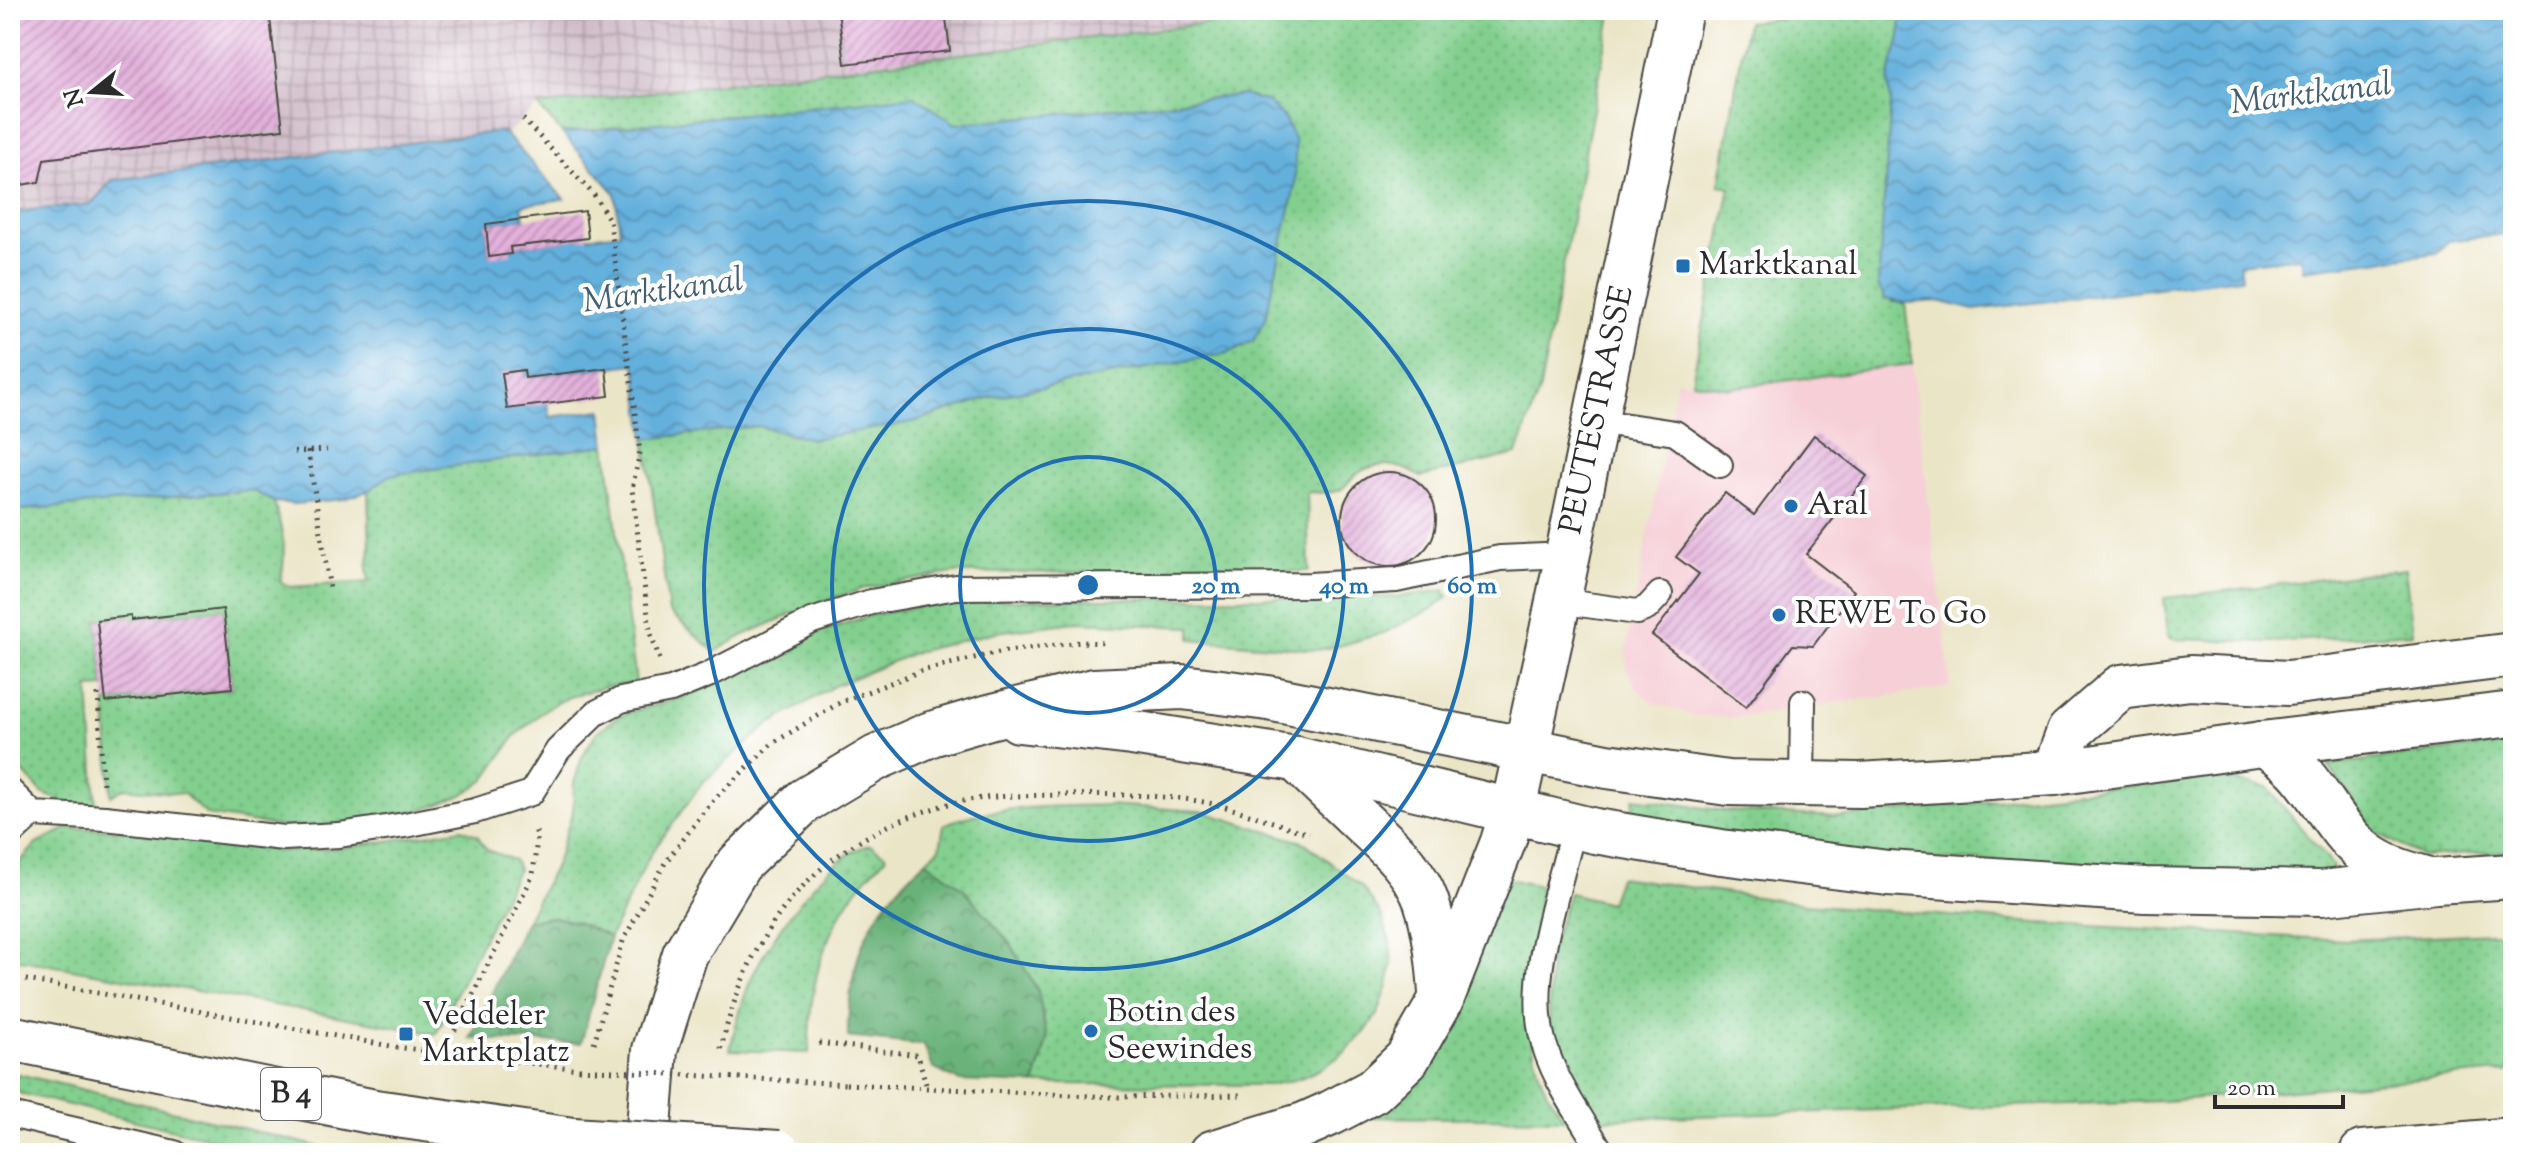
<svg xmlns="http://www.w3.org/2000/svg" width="2523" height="1163" font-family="'Sorts Mill Goudy',serif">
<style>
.built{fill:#f6cfd7}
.industrial{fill:url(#industrial-grid)}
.grass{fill:url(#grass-dots);stroke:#567d5c;stroke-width:2}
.forest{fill:url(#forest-crowns);stroke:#4a6e52;stroke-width:2}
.water{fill:url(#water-waves);stroke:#486e84;stroke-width:2}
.building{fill:url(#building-hatch)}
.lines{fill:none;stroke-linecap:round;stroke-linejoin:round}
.service-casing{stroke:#484742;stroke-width:28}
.minor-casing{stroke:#484742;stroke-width:48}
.tertiary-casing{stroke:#484742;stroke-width:48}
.primary-casing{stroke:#484742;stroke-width:48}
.trunk-casing{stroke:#484742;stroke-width:48}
.motorway-casing{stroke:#484742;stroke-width:48}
.path{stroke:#484742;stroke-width:5;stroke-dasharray:2 6;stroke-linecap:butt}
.service{stroke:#fff;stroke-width:24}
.minor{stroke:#fff;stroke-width:44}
.tertiary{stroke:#fff;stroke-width:44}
.primary{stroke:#fff;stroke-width:44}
.trunk{stroke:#fff;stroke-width:44}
.motorway{stroke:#fff;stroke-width:44}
.trunk-bridge-casing{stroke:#484742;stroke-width:48;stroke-linecap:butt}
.path-bridge{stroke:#484742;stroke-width:5;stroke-dasharray:2 6;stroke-linecap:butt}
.trunk-bridge{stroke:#fff;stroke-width:44}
.ring{fill:none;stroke:#1f6fb2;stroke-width:4}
.poi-dot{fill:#1f6fb2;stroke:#fff;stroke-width:3}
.labels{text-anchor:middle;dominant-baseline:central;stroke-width:8;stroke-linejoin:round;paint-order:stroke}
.shield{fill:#fff;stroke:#6b6b6b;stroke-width:2}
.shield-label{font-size:30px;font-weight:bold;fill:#2b2b2b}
.poi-label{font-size:32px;fill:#2b2b2b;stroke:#fff;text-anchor:start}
.street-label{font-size:32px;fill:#2b2b2b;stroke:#fff}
.water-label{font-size:34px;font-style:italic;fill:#426072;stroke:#fff}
.centre{fill:#1f6fb2;stroke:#fff;stroke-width:4}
.ring-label{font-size:24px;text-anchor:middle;font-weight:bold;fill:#1f6fb2;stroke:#fff;stroke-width:8;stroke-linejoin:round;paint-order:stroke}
</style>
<defs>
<pattern id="industrial-grid" width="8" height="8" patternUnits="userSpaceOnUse" patternTransform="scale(2)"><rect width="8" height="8" fill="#d1bdc9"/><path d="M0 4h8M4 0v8" fill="none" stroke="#aa9aa3"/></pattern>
<pattern id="grass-dots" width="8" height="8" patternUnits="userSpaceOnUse" patternTransform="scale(2)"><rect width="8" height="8" fill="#82cf8e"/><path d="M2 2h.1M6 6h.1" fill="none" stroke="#70b27b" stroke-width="1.8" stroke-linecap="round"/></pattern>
<pattern id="forest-crowns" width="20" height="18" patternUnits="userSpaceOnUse" patternTransform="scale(2)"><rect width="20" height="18" fill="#69b279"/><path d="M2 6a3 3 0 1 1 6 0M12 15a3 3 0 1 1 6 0" fill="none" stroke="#579163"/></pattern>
<pattern id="water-waves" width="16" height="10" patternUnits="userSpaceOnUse" patternTransform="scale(2)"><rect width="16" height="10" fill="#64b0dd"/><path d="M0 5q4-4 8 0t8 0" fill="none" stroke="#538fb3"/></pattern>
<pattern id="building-hatch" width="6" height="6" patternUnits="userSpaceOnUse" patternTransform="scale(2)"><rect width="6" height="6" fill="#e3b0db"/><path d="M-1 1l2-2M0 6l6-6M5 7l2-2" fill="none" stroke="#b88fb2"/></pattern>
</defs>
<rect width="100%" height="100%" fill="#fff"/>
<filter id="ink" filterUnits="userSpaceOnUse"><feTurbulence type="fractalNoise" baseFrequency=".0125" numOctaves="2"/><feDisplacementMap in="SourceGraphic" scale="16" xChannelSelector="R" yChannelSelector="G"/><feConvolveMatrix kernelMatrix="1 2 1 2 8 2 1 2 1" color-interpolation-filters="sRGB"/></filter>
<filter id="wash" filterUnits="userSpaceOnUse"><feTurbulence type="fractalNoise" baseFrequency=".006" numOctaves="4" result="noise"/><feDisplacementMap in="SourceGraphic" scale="32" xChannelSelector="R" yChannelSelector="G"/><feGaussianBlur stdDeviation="1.8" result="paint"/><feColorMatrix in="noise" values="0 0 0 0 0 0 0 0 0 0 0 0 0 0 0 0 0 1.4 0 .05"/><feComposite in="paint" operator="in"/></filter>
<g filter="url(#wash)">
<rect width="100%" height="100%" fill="#ebe5c7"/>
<polygon class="built" points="1912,364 1951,687 1733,718 1692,715 1652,702 1637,689 1627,670 1626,649 1677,380 1730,388"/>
<polygon class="industrial" points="10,10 1317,10 538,106 506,134 503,131 112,180 91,204 10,212"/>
<g class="grass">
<path d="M1317,10H1612L1540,388L1517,454L1421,477C1400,464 1375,459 1354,476C1350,480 1346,487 1340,490C1332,494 1317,492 1307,492L1309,571L953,573L865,588L807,607L744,635L715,652L669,612L645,439L757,426L812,439L913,422L991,397L1227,353L1253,341L1244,95L956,124L914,96L562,133L538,106Z"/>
<path d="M1857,10H1901C1901,19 1901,28 1900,36C1897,59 1883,75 1891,100L1892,302L1905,303L1912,364L1730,388L1692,382L1730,187L1719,185L1747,22Z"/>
<path d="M606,445L636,683L604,687L569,697L547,708L515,736L484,781L462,795L432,807L403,813L340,824L282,827L207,815L184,794L124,788L111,796L106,702L232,688L223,609L131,620L130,616L97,620L104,687L89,688L96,805L66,803L42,793L10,757V511L252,490L274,502C282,528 288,554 280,581L290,587L369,582L367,569L370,548L368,491L390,475Z"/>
<polygon points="2405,569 2413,633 2273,642 2172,639 2168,635 2164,598"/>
<polygon points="1445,590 1448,597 1434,608 1386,632 1339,646 1316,650 1191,639 1191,627 1076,622 995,632 916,652 834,686 767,726 702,783 650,855 610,937 579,923 554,917 526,921 556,864 573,811 574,783 582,757 596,733 614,719 633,711 676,700 818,632 875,614 958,600 1397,597"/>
<polygon points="2513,742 2513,851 2423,857 2375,832 2328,765"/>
<polygon points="2207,777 2267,787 2333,866 2327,877 1891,857 1630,823 1634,798 1726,811 1839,817"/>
<path d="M1107,805L1201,811L1305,843L1362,887L1382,916L1390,942L1392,964L1388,986L1378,1013L1365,1032L1345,1052L1323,1068L1298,1079L1270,1085L1035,1084L1047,1039L1038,991L1009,942L962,887L926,861L940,848L944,825C983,805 1062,807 1107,805Z"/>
<polygon points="67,828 105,829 204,839 281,851 342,848 462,829 477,835 487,850 514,860 518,869 436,1034 10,958 10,873 36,844"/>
<path d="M870,845L886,855V858C828,910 808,977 809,1053L730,1050C735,1028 741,1005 749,984C765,944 827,853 870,845Z"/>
<polygon points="1619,877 1805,904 2036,923 2346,940 2513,932 2513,1071 2165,1101 1604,1119 1586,1108 1562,1067 1549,1031 1550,952 1569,893 1610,903"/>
<path d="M1508,879L1540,886C1533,949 1520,1014 1540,1076C1545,1091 1556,1105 1564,1119L1367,1117Z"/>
<polygon points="10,1072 345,1153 280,1153 187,1133 10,1091"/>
</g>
<g class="forest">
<path d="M926,861L962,887L1009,942L1038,991L1047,1039L1035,1084L959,1081L933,1068L924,1045L848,1037C848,960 867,911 926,861Z"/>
<polygon points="553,917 579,923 610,937 581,1043 470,1039 526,921"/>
</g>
<g class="water">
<path d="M1901,10H2513V233L2448,241L2437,253L2303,270L2301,257L2240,264L2242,278L1974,310L1938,301L1905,303L1885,299L1878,285L1891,100C1883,75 1896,59 1900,36C1901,28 1901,19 1901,10Z"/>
<polygon points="1244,95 1268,102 1285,119 1295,141 1295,186 1265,320 1253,341 1227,353 991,397 913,422 812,439 757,426 645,439 635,364 525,378 524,371 503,373 548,404 550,417 602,410 606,445 390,475 368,491 344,499 296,504 274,502 252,490 10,511 10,212 91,204 112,180 503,131 564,199 522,205 524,219 486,224 489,256 510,247 620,233 615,193 562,133 914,96 956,124"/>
</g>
<g id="blocks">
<g class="building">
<polygon points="10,10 269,10 283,129 44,159 39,182 10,187"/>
<polygon points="838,10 945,10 950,51 845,64"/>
<polygon points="585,211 588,238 510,247 511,254 489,257 486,224"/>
<polygon points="606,368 609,396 507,409 502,373 524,370 525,378"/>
<polygon points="1814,435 1867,476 1806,554 1854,591 1813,646 1793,645 1746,707 1652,635 1699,574 1676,557 1725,493 1754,515"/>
<circle cx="1389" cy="519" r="47"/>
<polygon points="223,609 232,688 106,702 97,620 131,616 131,620"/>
</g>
</g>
</g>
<g filter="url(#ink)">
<use href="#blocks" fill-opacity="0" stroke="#484742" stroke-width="2"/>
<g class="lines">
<g class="service-casing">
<g id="service">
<polyline points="1595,421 1675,433 1720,465"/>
<polyline points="1558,601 1637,612 1647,608 1660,594"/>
<polyline points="1802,784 1803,702"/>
<polyline points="10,791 33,814 105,818 284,838 339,835 405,825 475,811 531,793 558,750 596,713 621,700 671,690 708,675 812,621 871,602 956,587 1310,585 1396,580 1500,558 1568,555"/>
<path d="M1574,825C1560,889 1529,967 1541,1032C1550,1076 1580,1115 1602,1153"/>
<polyline points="10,835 33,814"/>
<polyline points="10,1115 174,1153"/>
</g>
</g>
<g class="minor-casing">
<polyline id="minor" points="2054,773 2069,732 2121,687 2190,678 2288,683 2513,655"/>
</g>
<g class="tertiary-casing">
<g id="tertiary">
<path d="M2262,744C2312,765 2326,824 2368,855C2386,868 2405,873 2426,879"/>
<polyline points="1296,759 1595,831 1721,852 1888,873 2145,890 2321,893 2436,881 2513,876"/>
<polyline points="1513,809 1552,631 1680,10"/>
</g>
</g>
<g class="primary-casing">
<g id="primary">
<polyline points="1019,720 1132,733 1296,759"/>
<polyline points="647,1153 655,1050 685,954 739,864 804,801 876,758 931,734 989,717 1094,691 1182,687 1268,698 1607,766 1728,783 1860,785 2054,773 2262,744"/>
</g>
</g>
<g class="trunk-casing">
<g id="trunk">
<path d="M1296,759C1317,779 1338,799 1359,819C1385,844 1414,867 1426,901C1436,931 1439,962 1441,993"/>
<polyline points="10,1038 375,1112 573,1140"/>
<polyline points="1212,1153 1304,1125 1331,1113 1373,1091 1407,1059 1441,1000 1503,842 1513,809"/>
</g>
</g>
<g class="motorway-casing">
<g id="motorway">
<polyline points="2262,744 2513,714"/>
<polyline points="2362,1153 2513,1140"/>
</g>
</g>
<g class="path">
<polyline points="523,119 594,195 610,221 640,452 632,489 650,631 660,660"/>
<polyline points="308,451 330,590"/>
<polyline points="294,452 327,450"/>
<polyline points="98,694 103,784"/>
<polyline points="10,977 396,1047 579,1069"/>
<polyline points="594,1043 623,941 665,863 714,799 773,743 841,702 921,671 999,652 1080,642 1106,643"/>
<polyline points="819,1043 918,1055 927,1088"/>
<path d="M721,1049C750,923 818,841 945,805C981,795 1022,796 1060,795C1106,794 1158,794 1204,802C1237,808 1276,824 1309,834"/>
<polyline points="444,1052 533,875 537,838 535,826"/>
<polyline points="846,1084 1112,1097 1244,1095"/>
</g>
<use href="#service" class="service"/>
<use href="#minor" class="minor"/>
<use href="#tertiary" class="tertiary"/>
<use href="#primary" class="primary"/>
<use href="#trunk" class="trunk"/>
<use href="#motorway" class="motorway"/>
<g class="trunk-bridge-casing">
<polyline id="trunk-bridge" points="573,1140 779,1153"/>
</g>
<polyline class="path-bridge" points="579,1069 846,1084"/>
<use href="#trunk-bridge" class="trunk-bridge"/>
</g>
</g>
<g class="ring">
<circle cx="1088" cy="585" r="128"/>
<circle cx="1088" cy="585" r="256"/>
<circle cx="1088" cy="585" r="384"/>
</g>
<g class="poi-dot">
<rect x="1675" y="258" width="16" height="16" rx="4"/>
<circle cx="1791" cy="506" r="8"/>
<circle cx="1779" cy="615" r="8"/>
<circle cx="1091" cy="1031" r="8"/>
<rect x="398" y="1026" width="16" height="16" rx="4"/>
</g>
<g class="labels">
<rect class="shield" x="261" y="1068" width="60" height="52" rx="6"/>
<g class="shield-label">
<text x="291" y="1094">B 4</text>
</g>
<g class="poi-label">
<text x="1699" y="266">Marktkanal</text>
<text x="1807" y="506">Aral</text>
<text x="1795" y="615">REWE To Go</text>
<text x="1107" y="1013">Botin des<tspan x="1107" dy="37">Seewindes</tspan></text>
<text x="422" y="1016">Veddeler<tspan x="422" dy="37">Marktplatz</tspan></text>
</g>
<g class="street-label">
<text transform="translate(1598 410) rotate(-78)">PEUTESTRASSE</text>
</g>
<g class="water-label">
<text transform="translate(2311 95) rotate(-7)">Marktkanal</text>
<text transform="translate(663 292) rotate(-8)">Marktkanal</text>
</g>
</g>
<circle cx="1088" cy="585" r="12" class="centre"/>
<g class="ring-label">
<text x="1216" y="593">20 m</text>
<text x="1344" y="593">40 m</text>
<text x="1472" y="593">60 m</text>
</g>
<rect width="2523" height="1163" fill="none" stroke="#fff" stroke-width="40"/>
<g transform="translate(92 92) rotate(252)" stroke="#ffffff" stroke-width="6" paint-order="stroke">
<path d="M0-6L14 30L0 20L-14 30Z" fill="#2b2b2b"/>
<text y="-12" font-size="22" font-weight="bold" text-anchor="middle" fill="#2b2b2b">N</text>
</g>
<path d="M2215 1095v12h128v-12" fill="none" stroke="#2b2b2b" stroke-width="4"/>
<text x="2227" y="1095" font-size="24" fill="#2b2b2b" stroke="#ffffff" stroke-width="6" paint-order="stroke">20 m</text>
</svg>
